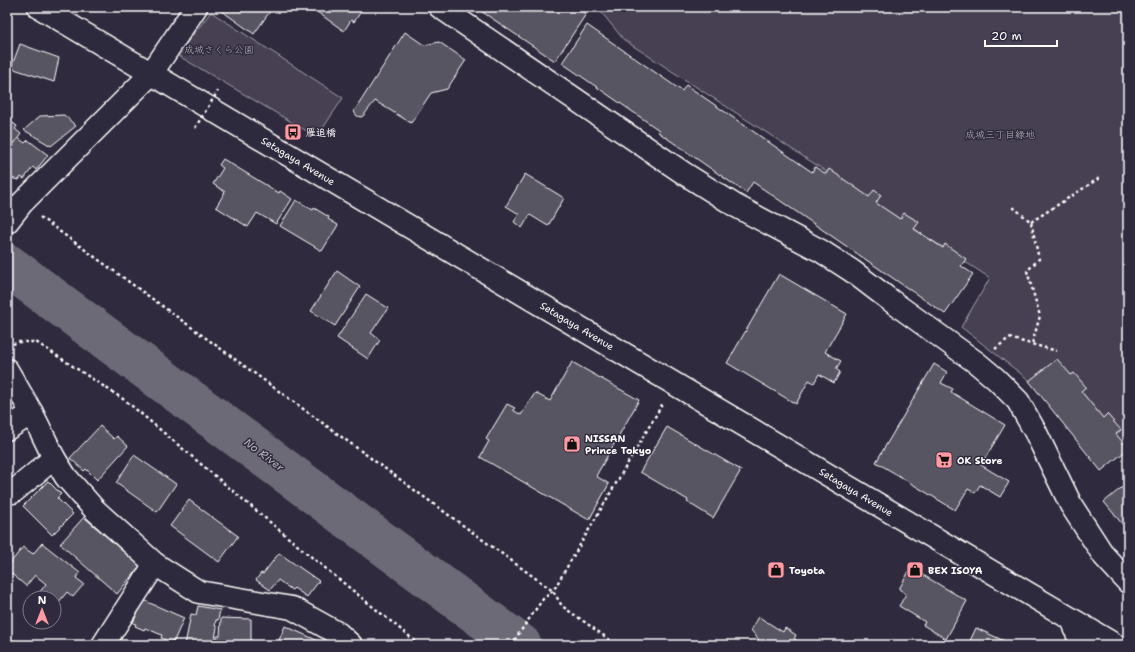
<svg xmlns="http://www.w3.org/2000/svg" width="1135" height="652" font-family="'Shantell Sans','Klee One',sans-serif">
<style>
.green{fill:#464152;stroke:#a2a0a8}
.lines{fill:none;stroke-linecap:round;stroke-linejoin:round}
.river{stroke:#6d6a77;stroke-width:43}
.building{fill:#595564;stroke:#fff}
.minor-casing{stroke:#fff;stroke-width:25}
.major-casing{stroke:#fff;stroke-width:25}
.path{stroke:#fff;stroke-width:2.5;stroke-dasharray:3 3;stroke-linecap:butt}
.minor{stroke:#2f2a3d;stroke-width:22}
.major{stroke:#2f2a3d;stroke-width:22}
.path-bridge{stroke:#fff;stroke-width:2.5;stroke-dasharray:3 3;stroke-linecap:butt}
.labels{text-anchor:middle;dominant-baseline:central;stroke-width:3;stroke-linejoin:round;paint-order:stroke}
.park-label{font-size:10px;fill:#b5b3ba;stroke:#2f2a3d}
.poi-label{font-size:10px;font-weight:bold;fill:#fff;stroke:#2f2a3d;text-anchor:start}
.street-label{font-size:10px;fill:#fff;stroke:#2f2a3d}
.water-label{font-size:11px;font-style:italic;fill:#b6b4bb;stroke:#2f2a3d}
</style>
<rect width="100%" height="100%" fill="#2f2a3d"/>
<filter id="ink" filterUnits="userSpaceOnUse"><feTurbulence type="fractalNoise" baseFrequency=".025" numOctaves="2"/><feDisplacementMap in="SourceGraphic" scale="8" xChannelSelector="R" yChannelSelector="G"/><feConvolveMatrix kernelMatrix="1 2 1 2 8 2 1 2 1" color-interpolation-filters="sRGB"/></filter>
<g filter="url(#ink)">
<g class="green">
<polygon points="597,7 1128,7 1128,450 1061,369 1034,384 961,327 990,278 624,40"/>
<polygon points="211,12 343,98 317,137 177,55"/>
</g>
<g class="lines">
<polyline class="river" points="7,265 520,645"/>
</g>
<g class="building">
<polygon points="220,7 273,7 254,34 219,9"/>
<polygon points="310,7 364,7 354,22 351,20 344,31"/>
<polygon points="475,7 575,7 586,14 555,61"/>
<polygon points="587,25 682,91 686,85 812,172 815,167 826,174 829,169 869,197 874,190 881,195 876,203 900,219 904,213 919,222 914,229 943,248 945,244 966,259 961,266 973,274 945,314 753,182 746,193 658,132 659,130 562,63"/>
<polygon points="405,32 424,45 439,42 466,60 447,89 431,93 411,123 375,101 363,116 361,117 357,116 354,112 355,110"/>
<polygon points="20,44 59,58 54,82 11,68"/>
<polygon points="64,115 76,126 51,146 24,130 40,116"/>
<polygon points="7,119 17,126 15,129 21,134 7,153"/>
<polygon points="18,138 25,143 28,140 48,155 36,170 33,167 24,179 21,177 19,180 14,179 7,173 7,154"/>
<polygon points="223,159 279,193 280,191 292,199 276,224 257,213 248,227 216,207 225,192 213,184 223,168 219,165"/>
<polygon points="525,174 564,198 548,226 530,215 522,228 514,222 519,214 506,206"/>
<polygon points="296,200 313,210 314,208 329,217 328,219 338,225 322,251 280,226"/>
<polygon points="337,271 360,287 335,326 311,311"/>
<polygon points="779,274 847,314 825,352 841,361 836,369 840,372 834,383 819,374 814,383 809,380 796,404 727,363"/>
<polygon points="366,294 388,308 371,333 380,340 368,359 337,338"/>
<polygon points="1057,359 1071,375 1074,373 1086,387 1081,391 1103,418 1107,414 1121,430 1116,434 1128,449 1101,471 1029,381"/>
<polygon points="572,362 639,400 596,476 609,484 589,520 480,457 489,441 486,439 507,404 515,408 513,410 521,415 535,393 550,401"/>
<polygon points="934,364 947,372 941,383 953,389 951,392 1005,425 981,465 1009,482 1000,497 980,485 975,493 968,489 955,510 876,462"/>
<polygon points="100,426 114,439 117,436 128,446 97,480 86,469 84,471 70,458"/>
<polygon points="667,427 741,470 713,518 687,502 688,500 640,472"/>
<polygon points="134,455 176,484 157,512 116,483"/>
<polygon points="48,481 61,494 57,498 73,514 52,535 23,506"/>
<polygon points="1126,484 1128,486 1128,531 1104,502"/>
<polygon points="189,500 238,536 219,562 170,526"/>
<polygon points="84,517 140,566 117,594 60,544"/>
<polygon points="42,543 80,573 76,578 84,584 73,597 67,592 54,608 54,598 35,598 46,584 35,575 26,586 7,570 7,567 23,547 33,554"/>
<polygon points="279,553 319,581 307,597 294,588 292,590 278,580 270,590 256,580 261,573 263,574"/>
<polygon points="911,568 967,601 946,639 923,625 925,622 899,606 906,594 899,589"/>
<polygon points="143,600 184,618 174,641 172,640 171,642 161,638 162,635 145,628 144,630 135,626 136,624 133,623"/>
<polygon points="198,606 220,610 218,620 216,620 215,626 217,627 214,645 185,645 191,614 196,615"/>
<polygon points="759,617 783,632 785,628 796,635 794,639 805,645 763,645 751,630"/>
<polygon points="221,618 251,619 251,645 217,645 217,636 220,636"/>
<polygon points="285,626 323,643 323,645 277,645"/>
<polygon points="976,628 1013,645 968,645"/>
</g>
<g class="lines">
<g class="minor-casing">
<g id="minor">
<polyline points="440,7 685,174 736,206 821,251 852,271 890,300 977,363 996,379 1018,401 1036,433 1071,505 1104,556 1128,582"/>
<polyline points="7,222 22,203 151,74 196,7"/>
<polyline points="7,370 32,413 54,458 66,477 95,510 155,564 199,592 292,608 339,634 351,645"/>
<polyline points="7,429 32,413"/>
<polyline points="13,492 54,458"/>
<polyline points="1073,621 1081,645"/>
<polyline points="103,645 155,564"/>
</g>
</g>
<g class="major-casing">
<polyline id="major" points="39,7 1115,645"/>
</g>
<g class="path">
<polyline points="1013,207 1031,222 1039,259 1027,271 1040,316 1032,344"/>
<polyline points="40,217 553,591 562,606 617,645"/>
<polyline points="1031,222 1101,177"/>
<polyline points="7,346 19,342 36,342 126,401 309,555 420,645"/>
<polyline points="995,349 1009,338 1057,351"/>
<polyline points="511,645 543,599 553,591 663,403"/>
</g>
<use href="#minor" class="minor"/>
<use href="#major" class="major"/>
<polyline class="path-bridge" points="195,128 218,91"/>
</g>
</g>
<defs>
<g id="bus-square" transform="scale(0.9)"><rect x="-9" y="-9" width="18" height="18" rx="4" fill="#ff9aa2" stroke="#2f2a3d"/><path d="M-5-6H5V4H4V6H2V4H-2V6H-4V4H-5ZM-3.5-4V0h7V-4ZM-3.5 1.2v1.5H-2V1.2ZM2 1.2v1.5H3.5V1.2Z" fill="#111"/></g>
<g id="shop-square" transform="scale(0.9)"><rect x="-9" y="-9" width="18" height="18" rx="4" fill="#ff9aa2" stroke="#2f2a3d"/><path d="M-5-2.5h2.3a2.7 3.5 0 0 1 5.4 0H5L5.5 6h-11ZM-1.5-2.5h3a1.5 2.3 0 0 0-3 0Z" fill="#111"/></g>
<g id="supermarket-square" transform="scale(0.9)"><rect x="-9" y="-9" width="18" height="18" rx="4" fill="#ff9aa2" stroke="#2f2a3d"/><path d="M-6-5.5h2.5l.6 2H6L4.5 2H-2.5L-4.4-4H-6ZM-1.5 3.2a1.3 1.3 0 1 0 .1 0ZM3 3.2a1.3 1.3 0 1 0 .1 0Z" fill="#111"/></g>
</defs>
<g fill-rule="evenodd">
<use href="#bus-square" x="293" y="132"/>
<use href="#shop-square" x="572" y="444"/>
<use href="#supermarket-square" x="944" y="460"/>
<use href="#shop-square" x="776" y="570"/>
<use href="#shop-square" x="915" y="570"/>
</g>
<g class="labels">
<g class="park-label">
<text x="219" y="49">成城さくら公園</text>
<text x="1000" y="134">成城三丁目緑地</text>
</g>
<g class="poi-label">
<text x="306" y="132">雁追橋</text>
<text x="585" y="438">NISSAN<tspan x="585" dy="12">Prince Tokyo</tspan></text>
<text x="957" y="460">OK Store</text>
<text x="789" y="570">Toyota</text>
<text x="928" y="570">BEX ISOYA</text>
</g>
<g class="street-label">
<text transform="translate(298 161) rotate(31)">Setagaya Avenue</text>
<text transform="translate(577 326) rotate(31)">Setagaya Avenue</text>
<text transform="translate(856 492) rotate(31)">Setagaya Avenue</text>
</g>
<g class="water-label">
<text transform="translate(264 455) rotate(37)">No River</text>
</g>
</g>
<rect width="1135" height="652" fill="none" stroke="#2f2a3d" stroke-width="24"/>
<rect x="12" y="12" width="1111" height="628" fill="none" stroke="#fff" stroke-width="1.5" filter="url(#ink)"/>
<g transform="translate(42 610)"><circle r="19" fill="#2f2a3d" stroke="#827f8b"/>
<path d="M0-3L7 15L0 10L-7 15Z" fill="#ff9aa2"/>
<text y="-6" font-size="11" font-weight="bold" text-anchor="middle" fill="#ffffff">N</text>
</g>
<path d="M985 40v6h72v-6" fill="none" stroke="#ffffff" stroke-width="2"/>
<text x="991" y="40" font-size="12" fill="#ffffff" stroke="#2f2a3d" stroke-width="3" paint-order="stroke">20 m</text>
</svg>
